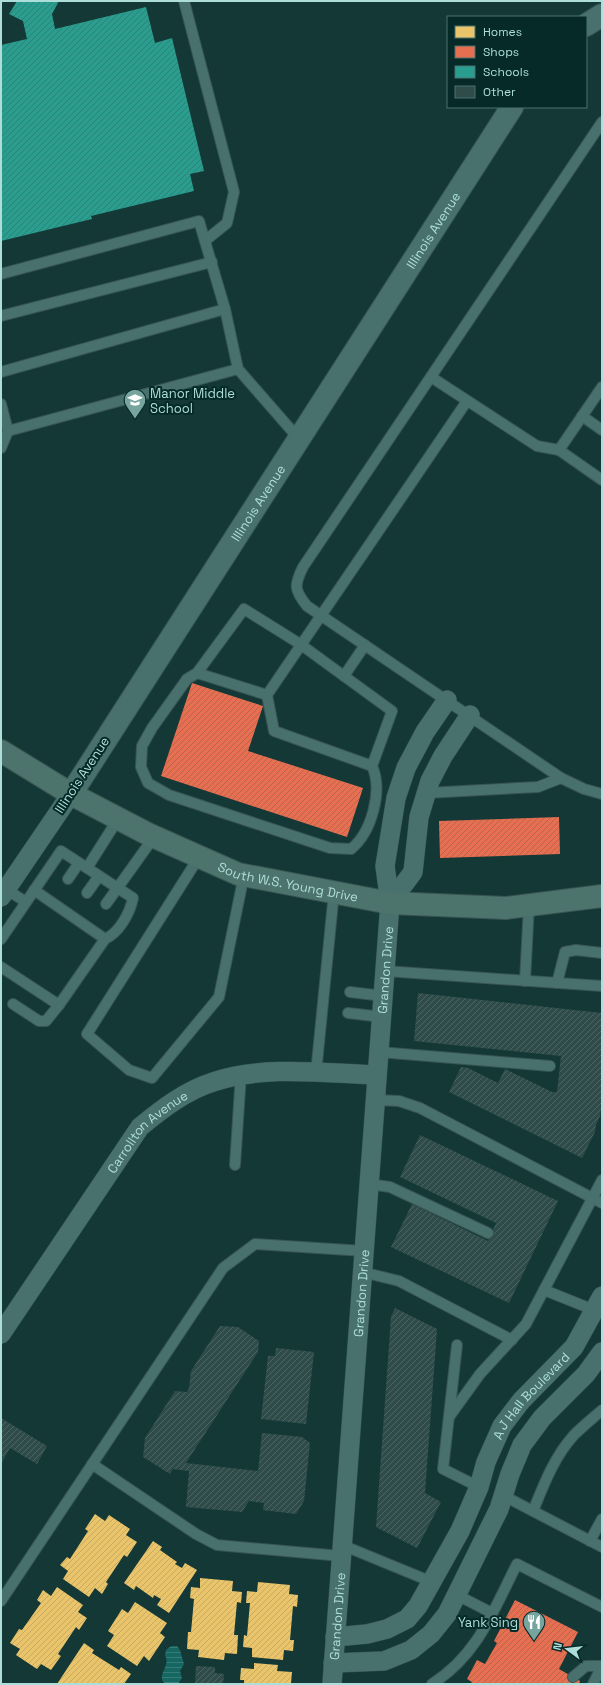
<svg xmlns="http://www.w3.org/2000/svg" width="603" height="1685" font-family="'Space Grotesk',sans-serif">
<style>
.water{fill:url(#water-rules)}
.homes{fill:url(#homes-hatch)}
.shops{fill:url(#shops-hatch)}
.schools{fill:url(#schools-hatch)}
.building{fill:url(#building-hatch)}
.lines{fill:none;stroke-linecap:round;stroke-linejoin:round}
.service-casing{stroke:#385553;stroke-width:12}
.minor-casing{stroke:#385553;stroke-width:20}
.tertiary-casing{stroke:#385553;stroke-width:24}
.secondary-casing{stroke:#385553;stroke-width:24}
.service{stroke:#48716e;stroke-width:10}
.minor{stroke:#48716e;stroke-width:19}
.tertiary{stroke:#48716e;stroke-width:22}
.secondary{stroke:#4d736d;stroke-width:22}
.labels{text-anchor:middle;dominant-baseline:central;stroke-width:4;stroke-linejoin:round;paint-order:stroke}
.street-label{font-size:13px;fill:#aeded9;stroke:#062a28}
.poi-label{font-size:13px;fill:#aeded9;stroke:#062a28;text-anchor:start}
</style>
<defs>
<pattern id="water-rules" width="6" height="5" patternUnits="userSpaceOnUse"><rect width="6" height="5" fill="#166762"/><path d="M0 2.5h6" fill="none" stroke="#357c78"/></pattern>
<pattern id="homes-hatch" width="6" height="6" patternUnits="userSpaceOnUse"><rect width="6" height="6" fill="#e9c46a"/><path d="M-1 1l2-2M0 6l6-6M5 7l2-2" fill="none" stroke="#c5aa62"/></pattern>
<pattern id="shops-hatch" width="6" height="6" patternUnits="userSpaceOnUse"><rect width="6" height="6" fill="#e76f51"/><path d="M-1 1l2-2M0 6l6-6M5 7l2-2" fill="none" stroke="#ba644d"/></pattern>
<pattern id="schools-hatch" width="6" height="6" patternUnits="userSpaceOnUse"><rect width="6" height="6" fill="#2a9d8f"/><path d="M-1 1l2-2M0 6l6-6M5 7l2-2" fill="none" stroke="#2d8278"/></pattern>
<pattern id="building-hatch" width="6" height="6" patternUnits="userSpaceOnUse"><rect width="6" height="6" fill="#2f4c4b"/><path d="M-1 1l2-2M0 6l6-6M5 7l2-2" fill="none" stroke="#4b6564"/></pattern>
</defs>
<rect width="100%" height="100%" fill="#143836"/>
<path class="water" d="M171,1646H177L180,1650L184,1664L180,1671L182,1678L178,1684H165L162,1680C161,1670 170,1665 165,1655L166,1650Z"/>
<g class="homes">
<polygon points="95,1514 105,1521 109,1515 130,1529 126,1535 137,1542 127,1557 124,1555 106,1582 108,1584 102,1594 95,1588 89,1597 63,1579 68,1571 60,1565 67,1557 70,1559 88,1531 85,1529"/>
<polygon points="153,1541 162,1547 160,1550 177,1562 175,1564 182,1568 185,1563 197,1570 169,1613 157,1605 161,1599 154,1595 153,1598 136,1586 134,1590 124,1583"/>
<polygon points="200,1578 233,1581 232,1591 242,1592 241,1603 237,1602 234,1635 238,1635 237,1654 225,1653 224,1660 198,1657 199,1650 187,1649 188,1632 191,1632 194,1599 190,1598 191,1587 200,1588"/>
<polygon points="258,1582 290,1585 289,1594 298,1595 297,1607 293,1606 290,1640 294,1640 293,1651 284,1650 283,1660 252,1657 252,1648 243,1647 244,1635 247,1636 250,1603 246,1603 247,1591 257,1592"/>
<polygon points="57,1587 83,1605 78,1612 87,1618 79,1630 76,1627 58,1654 61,1656 51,1670 41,1664 37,1669 16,1655 20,1649 10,1643 19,1629 22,1630 41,1603 37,1600 43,1590 51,1596"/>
<polygon points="135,1602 167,1623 160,1633 165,1637 149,1661 144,1656 137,1666 107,1646 114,1635 108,1631 122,1609 128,1613"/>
<polygon points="84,1643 94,1650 92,1653 119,1670 121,1667 131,1674 124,1684 57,1684"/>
<polygon points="254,1663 278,1665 277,1671 292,1672 291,1683 244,1684 244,1680 240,1680 241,1668 254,1669"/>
</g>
<g class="shops">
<polygon points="192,683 263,706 248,751 363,788 347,837 161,776"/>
<polygon points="559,817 560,854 440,858 439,821"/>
<polygon points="515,1600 578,1632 559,1669 580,1681 579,1684 470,1684 472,1682 467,1679 477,1660 485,1664 497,1643 494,1641"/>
</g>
<polygon class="schools" points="17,1 59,1 52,14 55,29 146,7 155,43 172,38 204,171 190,174 194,191 91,216 92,219 1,241 1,45 27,39 23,21 9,14"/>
<g class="building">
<polygon points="418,993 602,1013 602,1100 600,1116 596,1125 595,1132 582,1158 449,1092 461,1067 468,1068 498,1083 505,1069 552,1092 557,1092 561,1056 414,1041"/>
<polygon points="420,1135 558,1201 509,1303 391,1247 412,1204 488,1241 496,1223 400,1177"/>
<polygon points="395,1308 437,1329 425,1493 441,1502 417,1548 376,1527 391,1317"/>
<polygon points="220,1326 238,1327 259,1341 258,1352 186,1463 258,1471 262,1433 302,1437 310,1443 304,1501 296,1514 263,1510 264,1503 249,1501 242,1512 186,1507 189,1471 173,1469 170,1474 143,1457 145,1438 175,1391 187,1392 189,1388 191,1371"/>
<polygon points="276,1348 314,1352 306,1424 261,1419 268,1356 275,1356"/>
<polygon points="1,1418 47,1446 37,1464 10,1448 1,1464"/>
<polygon points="196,1666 215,1667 215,1673 224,1674 223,1684 195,1684"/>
</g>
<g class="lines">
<g class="service-casing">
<g id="service">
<polyline points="184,1 234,192 227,223 206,240"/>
<path d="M602,122L303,567C294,585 294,590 307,606L561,778L584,789L602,794"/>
<polyline points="1,274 199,221 225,309 238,369 299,439"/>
<polyline points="1,316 212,262"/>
<polyline points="1,372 225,309"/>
<polyline points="431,377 537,446 559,450 602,480"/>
<polyline points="1,404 8,431 1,448"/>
<polyline points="582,416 602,430"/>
<polyline points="8,431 238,369"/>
<polyline points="559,450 602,387"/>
<polyline points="197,673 267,695"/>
<polyline points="344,676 365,645"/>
<path d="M372,766C383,790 372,832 351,849L330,848L169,795L148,783L141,767L142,746L152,728L187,679L197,673L244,609L300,644L392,711L372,766L274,731L267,695L467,401"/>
<polyline points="426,793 538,787 561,778"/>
<polyline points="199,857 87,1034 129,1070 152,1078 219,997 244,875"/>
<polyline points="87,868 118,819"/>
<polyline points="68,879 79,863"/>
<polyline points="4,888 26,902"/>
<polyline points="34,890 105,939"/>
<polyline points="87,893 99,876"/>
<polyline points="106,904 154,837"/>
<path d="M1,939L61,851L133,898C130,913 119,933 105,939L59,1005L1,967"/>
<polyline points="385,971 602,986"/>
<polyline points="525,981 529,905"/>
<polyline points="557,983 565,952 576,950 602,953"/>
<polyline points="350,992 383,996"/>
<polyline points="13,1004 39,1021 46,1021 59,1005"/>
<polyline points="348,1013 382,1017"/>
<polyline points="379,1052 550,1066"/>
<polyline points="316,1073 334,892"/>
<polyline points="375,1100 399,1101 420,1108 602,1203"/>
<polyline points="235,1165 241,1074"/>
<polyline points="369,1184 390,1187 488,1233"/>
<polyline points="362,1272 399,1281 512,1340"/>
<polyline points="544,1290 594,1310"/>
<polyline points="457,1345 443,1469 479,1487"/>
<polyline points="449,1417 480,1374 526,1324 602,1180"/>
<polyline points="92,1464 196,1534 217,1545 341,1556"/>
<polyline points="504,1496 602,1547"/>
<path d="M533,1511C544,1484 554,1457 574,1435C583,1426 593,1418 602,1410"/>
<polyline points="590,1541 602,1519"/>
<polyline points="342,1545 432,1582"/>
<polyline points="457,1595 492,1613"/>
<polyline points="1,1601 223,1268 255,1244 364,1251"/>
<polyline points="573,1677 586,1666 602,1666 593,1684"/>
<path d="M432,1684C478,1655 493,1611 517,1564L602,1607"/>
</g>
</g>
<g class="minor-casing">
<g id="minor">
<polyline points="1,897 71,794"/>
<polyline points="390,903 413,872 419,817 430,781 443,756 470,715"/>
<path id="s1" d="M1,1334L140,1127C162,1109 185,1091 213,1082C263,1065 325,1073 377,1075"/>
<path id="s2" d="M335,1637L367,1634L387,1629L407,1619L418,1606L460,1531L479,1487L486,1462L502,1426L521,1401L574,1347L602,1296"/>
<polyline points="333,1663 384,1661 411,1650 431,1634 447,1614 499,1509 510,1474 522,1445 542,1418 586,1374 602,1352"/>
<path id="s3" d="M332,1684L390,903L385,866L396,798L406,768L425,732L447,700"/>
</g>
</g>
<g class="tertiary-casing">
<g id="tertiary">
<polyline points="586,25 602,15"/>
<path id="s4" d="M71,794L512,107"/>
</g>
</g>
<g class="secondary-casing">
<g id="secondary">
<path id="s5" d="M1,751L71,794L148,834L238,874L390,903L506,908L602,896"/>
</g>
</g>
<use href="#service" class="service"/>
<use href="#minor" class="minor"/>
<use href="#tertiary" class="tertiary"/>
<use href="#secondary" class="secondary"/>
</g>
<defs>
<g id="school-pin" transform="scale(1.15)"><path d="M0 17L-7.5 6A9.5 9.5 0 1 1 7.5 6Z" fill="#78a4a0" stroke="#062a28"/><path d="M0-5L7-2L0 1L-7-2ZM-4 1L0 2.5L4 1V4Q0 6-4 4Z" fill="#fff"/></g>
<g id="restaurant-pin" transform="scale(1.15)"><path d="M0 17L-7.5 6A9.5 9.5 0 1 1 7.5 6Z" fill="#78a4a0" stroke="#062a28"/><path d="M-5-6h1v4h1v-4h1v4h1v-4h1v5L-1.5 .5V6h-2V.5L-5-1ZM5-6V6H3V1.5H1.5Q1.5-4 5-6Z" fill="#fff"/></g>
</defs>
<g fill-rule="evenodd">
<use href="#school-pin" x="135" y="400"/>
<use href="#restaurant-pin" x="534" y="1622"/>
</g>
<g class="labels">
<g class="street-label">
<text stroke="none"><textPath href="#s4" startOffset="670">Illinois Avenue</textPath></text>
<text stroke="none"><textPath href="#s4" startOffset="346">Illinois Avenue</textPath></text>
<text transform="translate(82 775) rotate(-57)">Illinois Avenue</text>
<text stroke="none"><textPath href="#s5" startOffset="318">South W.S. Young Drive</textPath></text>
<text stroke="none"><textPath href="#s3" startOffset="716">Grandon Drive</textPath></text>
<text stroke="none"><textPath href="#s1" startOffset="251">Carrollton Avenue</textPath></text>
<text stroke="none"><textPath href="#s3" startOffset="392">Grandon Drive</textPath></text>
<text stroke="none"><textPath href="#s2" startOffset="333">A J Hall Boulevard</textPath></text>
<text stroke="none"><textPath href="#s3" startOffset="68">Grandon Drive</textPath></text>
</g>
<g class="poi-label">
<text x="150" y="393">Manor Middle<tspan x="150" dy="15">School</tspan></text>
<text x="518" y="1622" text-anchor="end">Yank Sing</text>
</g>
</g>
<rect width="603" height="1685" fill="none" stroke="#aeded9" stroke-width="4"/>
<rect x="447" y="16" width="140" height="92" fill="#062a28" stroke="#49726f"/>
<rect x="455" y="26" width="20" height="12" fill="#e9c46a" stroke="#49726f"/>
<text x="483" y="36" font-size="12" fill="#aeded9">Homes</text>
<rect x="455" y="46" width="20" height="12" fill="#e76f51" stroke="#49726f"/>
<text x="483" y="56" font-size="12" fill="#aeded9">Shops</text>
<rect x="455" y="66" width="20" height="12" fill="#2a9d8f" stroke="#49726f"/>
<text x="483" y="76" font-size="12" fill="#aeded9">Schools</text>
<rect x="455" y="86" width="20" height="12" fill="#2f4c4b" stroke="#49726f"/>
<text x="483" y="96" font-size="12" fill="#aeded9">Other</text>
<g transform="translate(567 1649) rotate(285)" stroke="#062a28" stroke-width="3" paint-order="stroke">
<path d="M0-3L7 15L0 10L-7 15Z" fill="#aeded9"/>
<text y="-6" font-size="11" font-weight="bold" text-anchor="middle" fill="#aeded9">N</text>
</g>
</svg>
